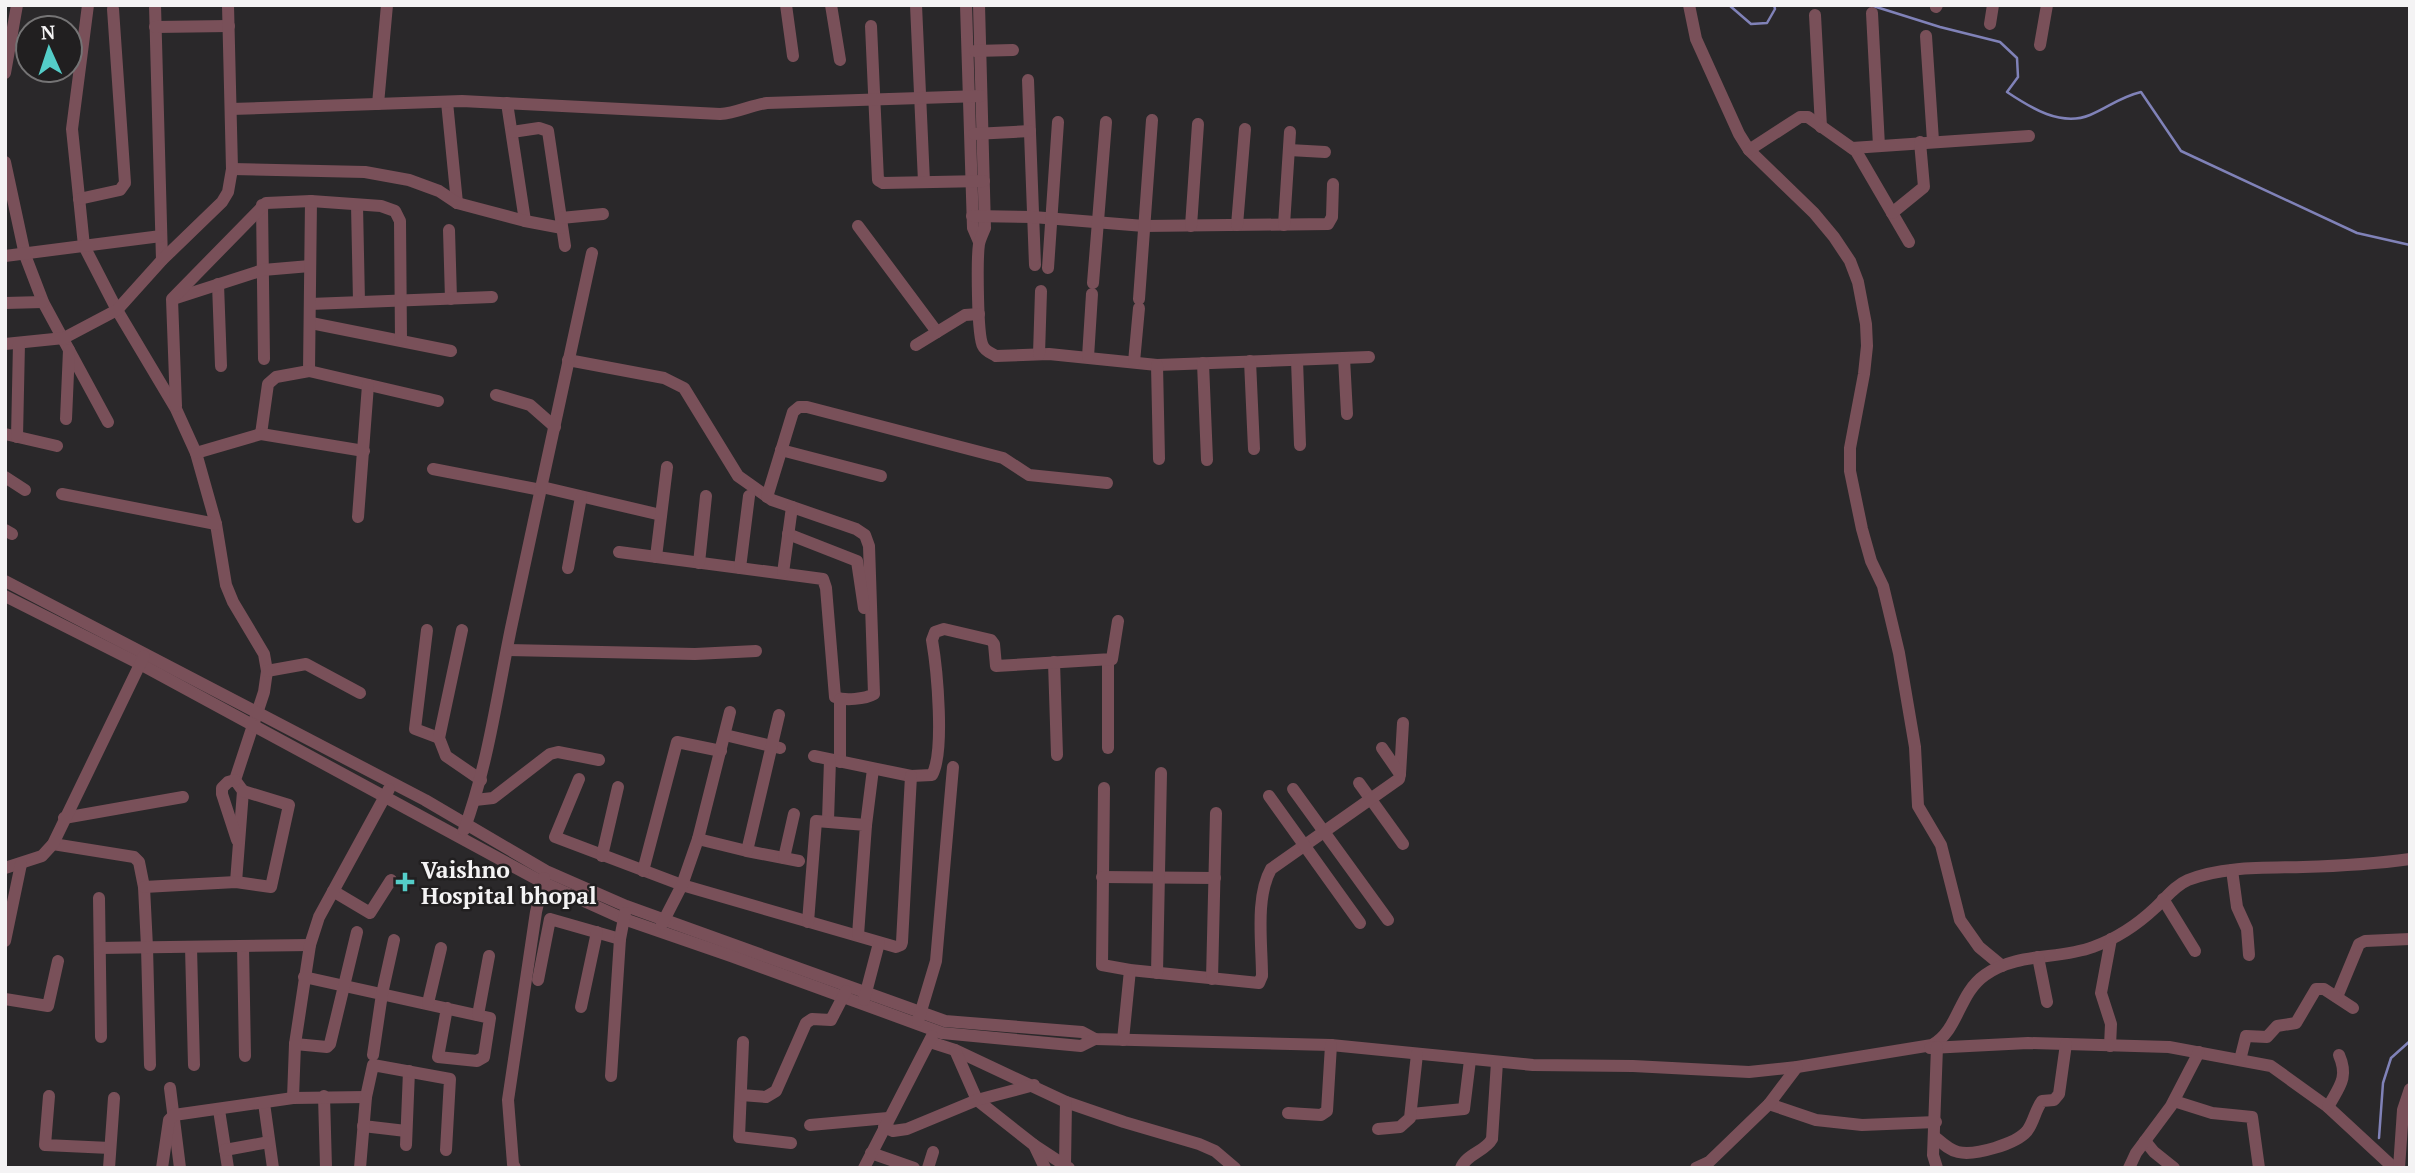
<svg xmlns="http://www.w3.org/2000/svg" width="2415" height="1173" font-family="'PT Serif',serif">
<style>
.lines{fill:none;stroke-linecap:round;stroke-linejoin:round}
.stream{stroke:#8082b8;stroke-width:2.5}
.minor{stroke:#795059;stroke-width:12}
.poi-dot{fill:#54cdc8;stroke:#211f20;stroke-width:2.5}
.labels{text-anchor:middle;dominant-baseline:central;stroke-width:5;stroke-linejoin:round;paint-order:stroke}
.poi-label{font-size:23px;font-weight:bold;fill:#f4f3f4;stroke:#211f20;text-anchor:start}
</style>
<rect width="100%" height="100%" fill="#2a282a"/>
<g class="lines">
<g class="stream">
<polyline points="1729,5 1751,24 1767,23 1775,9 1774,5"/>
<path d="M1870,5L1940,27L2000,42L2017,58L2018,77L2007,92C2031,108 2061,127 2090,115C2109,107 2120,97 2141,92L2181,151L2357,233L2410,245"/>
<polyline points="2379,1138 2383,1083 2391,1058 2410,1041"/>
</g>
<g class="minor">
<polyline points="88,5 72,129 84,246 117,310 176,409 196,453 216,524 226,585 233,602 264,654 267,671 264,692 235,780 243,791 236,882"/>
<polyline points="155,5 162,260"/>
<polyline points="786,5 793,56"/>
<polyline points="831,5 840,60"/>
<polyline points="916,5 924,182"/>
<polyline points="966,5 973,228 979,242"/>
<path d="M979,5L985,228C983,233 980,239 979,244C977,258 977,336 983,346C985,351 991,353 996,356L1049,354L1157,365L1369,357"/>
<polyline points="1689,5 1696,39 1739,134 1749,150 1814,213 1834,237 1850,261 1858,282 1866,324 1867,346 1864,374 1850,448 1850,471 1862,529 1871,561 1883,586 1899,653 1915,747 1918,806 1941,845 1960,920 1979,947 2002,966"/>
<polyline points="1936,7 1937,5"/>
<polyline points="1872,13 1879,146"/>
<polyline points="1815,15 1821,127"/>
<polyline points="1990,24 1993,5"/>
<polyline points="871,26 878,180 883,183 984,181"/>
<polyline points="155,27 229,26"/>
<polyline points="1926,36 1933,141"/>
<polyline points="2040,45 2047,5"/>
<polyline points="975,51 1013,50"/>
<polyline points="5,73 17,5"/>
<polyline points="1028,80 1035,265"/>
<polyline points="447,102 457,203"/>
<polyline points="507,103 525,221"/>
<polyline points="378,104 387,5"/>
<path d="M231,109L462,101L720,114C737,113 751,105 767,103L981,96"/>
<polyline points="512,132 539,128 548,131 565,246"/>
<polyline points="974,134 1030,131"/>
<polyline points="1852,148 2029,136"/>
<polyline points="1289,150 1325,152"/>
<polyline points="1749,150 1800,117 1808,117 1856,151 1909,242"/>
<polyline points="5,162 25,255 43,302 108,422"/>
<polyline points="232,169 365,172 409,180 439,191 457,203 525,221 562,228"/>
<polyline points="79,199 120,190 125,183 113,9"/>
<polyline points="262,205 264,359"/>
<polyline points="357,205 359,302"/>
<polyline points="1892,213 1924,187 1920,142"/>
<polyline points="972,216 1033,217 1144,226 1328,224 1332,217 1333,184"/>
<polyline points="561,218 603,214"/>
<polyline points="1237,225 1245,129"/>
<polyline points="1284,225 1290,132"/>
<polyline points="858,226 937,332"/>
<polyline points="1191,226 1198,124"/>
<polyline points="449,230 451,299"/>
<polyline points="5,256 161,236"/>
<polyline points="1048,268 1058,122"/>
<polyline points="1093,283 1106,122"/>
<polyline points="218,284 221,366"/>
<polyline points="176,298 263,270 310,266"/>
<polyline points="1139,299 1152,120"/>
<polyline points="5,303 43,302"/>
<polyline points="310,304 492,297"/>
<polyline points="311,323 451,351"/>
<polyline points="5,344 64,338 117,310 162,260 222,202 228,192 232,169 228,5"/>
<polyline points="916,345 965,315 979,314"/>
<polyline points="1039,354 1041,291"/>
<polyline points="1088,357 1092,294"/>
<polyline points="1344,358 1347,414"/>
<path d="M568,360L664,378L684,388L738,476L772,500L856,529L865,535L869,546L874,694C865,699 845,701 835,697L826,588L823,579L619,552"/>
<polyline points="1297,360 1300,445"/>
<polyline points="1250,361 1254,449"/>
<polyline points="1134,362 1139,308"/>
<polyline points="1203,363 1207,460"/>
<polyline points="1157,365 1159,459"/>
<polyline points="309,371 311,201"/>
<polyline points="496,395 530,405 555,427"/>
<polyline points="176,406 172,299 266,203 311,201 381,206 395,211 400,221 401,340"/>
<polyline points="66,419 69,350"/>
<polyline points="5,434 57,446"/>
<polyline points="261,434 268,384 276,377 309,371 438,401"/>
<polyline points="17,437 19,343"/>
<polyline points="781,450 881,476"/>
<polyline points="196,453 261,434 364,451"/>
<polyline points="433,469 541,490"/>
<polyline points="5,477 25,490"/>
<polyline points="542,487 661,515"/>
<polyline points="62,494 216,524"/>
<polyline points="767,497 793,412 799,407 807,407 1003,458 1029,475 1107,483"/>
<polyline points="358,517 368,385"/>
<polyline points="5,530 12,534"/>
<polyline points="788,534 857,561 864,608"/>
<polyline points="656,557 667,467"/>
<polyline points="699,563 706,496"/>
<polyline points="568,568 581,497"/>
<polyline points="740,568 749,496"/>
<polyline points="783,573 792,507"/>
<path d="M5,581L425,800L546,871L626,906L945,1021L1082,1032L1095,1039L1331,1045L1533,1065L1633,1066L1749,1072L1797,1067L1932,1045C1959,1030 1958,994 1985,975C2017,952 2058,960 2093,947C2115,939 2138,924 2155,908C2166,898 2174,886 2188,880C2223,866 2266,868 2303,867C2339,866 2374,864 2410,859"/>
<polyline points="5,596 140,664 542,882 624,919 731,956 942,1033 1081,1046 1095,1039"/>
<polyline points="427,630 415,729 439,738"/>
<polyline points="462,630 439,738 446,756 481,780"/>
<polyline points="507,650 695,654 756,651"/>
<polyline points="1108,660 1108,748"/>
<polyline points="1054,662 1057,755"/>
<polyline points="267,671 306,664 360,693"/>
<polyline points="840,699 840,762"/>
<polyline points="725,735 780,748"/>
<path d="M814,756L911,776L932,775C945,752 937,669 932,640L935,632L944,629L991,640L994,644L996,666L1112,659L1118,621"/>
<polyline points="1400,774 1403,723"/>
<polyline points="579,779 555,837 682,885 896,947 901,945 902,942 911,776"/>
<polyline points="235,780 228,782 222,788 222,794 237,840"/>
<polyline points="1359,783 1403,844"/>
<path d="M1104,788L1102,965L1130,970L1259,983L1262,976C1262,944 1255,897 1271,869L1399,779L1400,774L1382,748"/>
<polyline points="1293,789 1388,920"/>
<polyline points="1269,796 1360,923"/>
<polyline points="475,800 493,798 550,754 558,752 599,760"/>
<polyline points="64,818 183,797"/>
<polyline points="828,820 830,760"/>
<polyline points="866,825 873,769"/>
<path d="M464,830C488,765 497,696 511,628C538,503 564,378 592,253"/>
<polyline points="698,839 747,851 799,861"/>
<polyline points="53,844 134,857 139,862 144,887 147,947 150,1065"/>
<polyline points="747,851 779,715"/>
<polyline points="602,856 618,787"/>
<polyline points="784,858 794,814"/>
<polyline points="5,868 42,856 53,844 144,656"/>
<polyline points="2232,870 2237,907 2247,929 2249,955"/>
<polyline points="643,871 677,742 721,751"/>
<polyline points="1102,877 1215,878"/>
<polyline points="144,887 236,882 271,887 289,805 243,791"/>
<polyline points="333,891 370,913 391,880"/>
<polyline points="99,898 101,1037"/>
<polyline points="2163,899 2195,951"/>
<polyline points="808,922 816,821 866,825 858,935"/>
<polyline points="662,924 682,885 698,839 730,712"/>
<polyline points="5,941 21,864"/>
<polyline points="243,946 245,1056"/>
<polyline points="191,947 194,1065"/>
<polyline points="100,948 310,945"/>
<polyline points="2038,957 2047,1002"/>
<polyline points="1157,973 1161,773"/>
<polyline points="304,977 490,1018 484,1057 477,1061 438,1057 447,1008"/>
<polyline points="1212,979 1216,813"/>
<polyline points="538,980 550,919 620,939"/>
<polyline points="2337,997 2359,944 2365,941 2410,939"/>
<polyline points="5,999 48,1006 58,961"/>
<polyline points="864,1000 879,943"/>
<polyline points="428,1003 441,948"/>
<polyline points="581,1007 597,932"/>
<polyline points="478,1015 489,956"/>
<polyline points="918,1021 936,961 953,767"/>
<polyline points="1123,1040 1130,970"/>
<polyline points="743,1042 739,1137 791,1143"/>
<polyline points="930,1042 955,1050 1066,1102 1124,1122 1199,1144 1215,1151 1235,1168"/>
<polyline points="295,1044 327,1047 330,1044 357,932"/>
<polyline points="2110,1046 2111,1024 2101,993 2111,939"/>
<polyline points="1930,1048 2028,1043 2169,1047 2271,1066 2328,1107 2394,1168"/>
<polyline points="955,1050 977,1100 1034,1145 1069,1168"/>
<polyline points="373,1055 382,994 394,940"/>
<polyline points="2240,1060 2246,1036 2267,1037 2277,1026 2296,1023 2316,989 2324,989 2353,1008"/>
<polyline points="611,1076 620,939 625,913"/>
<polyline points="170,1088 180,1168"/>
<polyline points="741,1095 766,1097 776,1091 806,1023 812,1019 831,1020 846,991"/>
<polyline points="49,1096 45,1145 110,1148"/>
<polyline points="324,1096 326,1168"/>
<polyline points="293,1098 295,1044 310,945 319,917 389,789"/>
<polyline points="2174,1101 2212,1113 2252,1117 2259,1168"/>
<polyline points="264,1103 273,1168"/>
<polyline points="1769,1104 1816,1120 1862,1125 1936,1122"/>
<path d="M2328,1107C2339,1087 2349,1078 2339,1055"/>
<polyline points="219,1110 228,1168"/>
<polyline points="1288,1113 1321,1115 1327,1111 1331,1045"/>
<polyline points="1411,1114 1464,1109 1470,1060"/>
<polyline points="810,1125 888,1118"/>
<polyline points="363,1126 406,1131"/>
<polyline points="884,1127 893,1131 907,1129 977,1100 1034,1085"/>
<polyline points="1378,1129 1400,1127 1410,1118 1417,1054"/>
<path d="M1935,1137C1942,1143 1949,1150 1958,1152C1975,1156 2016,1144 2027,1131C2034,1122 2035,1110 2042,1101L2054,1100L2059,1094L2066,1044"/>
<polyline points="2145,1141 2154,1152 2174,1168"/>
<polyline points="406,1145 409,1071"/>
<polyline points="1034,1145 1045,1168"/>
<polyline points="225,1150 269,1142"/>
<polyline points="871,1153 914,1168"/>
<polyline points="1065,1165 1066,1102"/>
<polyline points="109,1168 114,1098"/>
<polyline points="162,1168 169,1120 174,1115 293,1098 366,1097"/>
<polyline points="360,1168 366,1097 373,1065 450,1079 446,1150"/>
<polyline points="515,1168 513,1164 508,1100 536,912 544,878"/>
<polyline points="864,1168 932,1036"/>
<polyline points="928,1168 933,1152"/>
<path d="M1461,1168C1466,1154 1485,1152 1492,1139L1497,1062"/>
<polyline points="1696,1168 1709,1162 1769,1104 1797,1067"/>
<polyline points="1937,1168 1933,1155 1937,1047"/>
<polyline points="2129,1168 2136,1153 2171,1106 2199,1052"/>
<polyline points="2399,1168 2403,1110 2410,1089"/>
</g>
</g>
<path class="poi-dot" d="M401.5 871.5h7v7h7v7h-7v7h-7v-7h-7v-7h7z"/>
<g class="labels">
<g class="poi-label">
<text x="421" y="869">Vaishno<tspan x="421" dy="26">Hospital bhopal</tspan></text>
</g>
</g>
<rect width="2415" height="1173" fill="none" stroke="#f4f3f4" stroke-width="14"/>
<g transform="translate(49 49) rotate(357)"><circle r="33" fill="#211f20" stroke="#757475" stroke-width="2"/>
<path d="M0-5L12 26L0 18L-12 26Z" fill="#54cdc8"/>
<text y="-10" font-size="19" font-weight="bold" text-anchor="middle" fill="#f4f3f4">N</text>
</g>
</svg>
